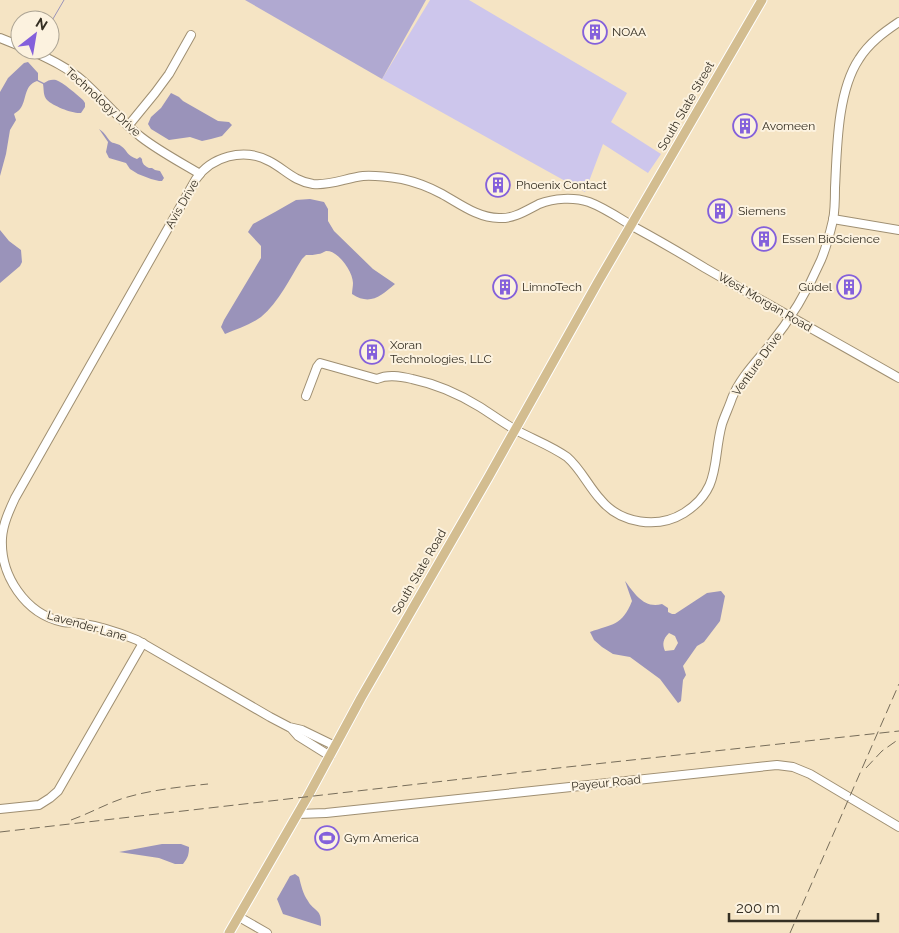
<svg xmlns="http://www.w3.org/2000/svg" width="899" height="933" font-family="Raleway,sans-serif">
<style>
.green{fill:#cdc6ec}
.forest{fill:#b0a9d1}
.water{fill:#9a93ba;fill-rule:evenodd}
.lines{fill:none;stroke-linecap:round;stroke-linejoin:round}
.stream{stroke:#9a93ba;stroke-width:1}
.minor-casing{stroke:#9f8f72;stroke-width:10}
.major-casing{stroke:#fff;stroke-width:11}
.minor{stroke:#fff;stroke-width:8}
.major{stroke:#d3bd90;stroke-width:9}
.rail{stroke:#776d5a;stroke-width:1;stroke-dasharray:10 5;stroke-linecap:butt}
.labels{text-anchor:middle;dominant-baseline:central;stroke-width:4;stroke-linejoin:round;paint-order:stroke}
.poi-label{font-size:12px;fill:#352f23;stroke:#fcf2df;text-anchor:start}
.street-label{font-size:12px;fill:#352f23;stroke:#fcf2df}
</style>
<rect width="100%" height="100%" fill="#f5e4c4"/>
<polygon class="green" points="430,0 469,0 627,93 611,122 661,154 648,173 603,144 585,192 382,79"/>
<polygon class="forest" points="245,0 426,0 382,79"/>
<g class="water">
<path d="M28,62L38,73V80L44,83C48,80 52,79 56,80C64,83 76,94 83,100L85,103V107L81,113C73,114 53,106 47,100C43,96 44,89 43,84L37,81C23,86 27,101 20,109C19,111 16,112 14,114L16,120L10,130L6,154L0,176V92L8,78L24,63Z"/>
<polygon points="171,93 179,97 183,101 218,121 229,122 232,125 222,136 211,139 202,141 190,137 169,140 151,129 148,124 151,117 161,108"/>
<path d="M99,129C104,132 106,136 110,141C113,144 118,143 121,146C128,151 126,155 137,159L140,157L142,159C142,164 145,166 149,168H152L155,170L160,171L164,178L162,181H159L151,179L138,174L130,169L126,163L109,158L106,152L108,142Z"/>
<path d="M310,199L324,202L328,209V221L334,231L373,269L395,284C381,296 370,306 352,294C352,290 353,287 353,283C353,272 338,250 326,251C323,252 321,254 318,254C315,255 310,255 306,255L302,259C290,278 279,302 261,317C250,325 237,329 225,334L221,327L224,320L261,258V246L248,232L253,224L275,212L296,200Z"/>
<polygon points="0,230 9,241 21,250 22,262 20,266 0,283"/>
<path d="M625,581C635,594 644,609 662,604L668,608V612L672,614H675L707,593L721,591L725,596L720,621L704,642L697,646L683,666L686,675L683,680L681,701L678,703L660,679L630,657L613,654L602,647L594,640L590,632C612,624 622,626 632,601ZM669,633L675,636L678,643L674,650L665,651C662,644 663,639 669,633Z"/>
<path d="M162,844H181L189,847C189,854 188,858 183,864H175L159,858L119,852Z"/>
<path d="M295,874L299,877C301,885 303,894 308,901C314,912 322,908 321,926L283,914L277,899L290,876Z"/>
</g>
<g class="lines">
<polyline class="stream" points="50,24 64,0"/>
<g class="minor-casing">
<g id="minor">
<polyline points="0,38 20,46"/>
<path d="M30,50C49,59 67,67 83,81C103,99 120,120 141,137C159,151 180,162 200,174"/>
<polyline points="128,126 155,93 169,74 191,35"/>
<polyline points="833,219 899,230"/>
<path d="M306,396L317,367L320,363L377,379C388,374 400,376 412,379C436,384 459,394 480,407C491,414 502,422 514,429C532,439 550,445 567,457C581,469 588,486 601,500C621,524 658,529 684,513C722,489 712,460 722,424C725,415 729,407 732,398C740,378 756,362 769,346C790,320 808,290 821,260C826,248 830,233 833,220C835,210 835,199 835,188C837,149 837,92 859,59C869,43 884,32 899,22"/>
<polyline points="291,728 298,736 330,756"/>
<path d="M335,746L302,730L289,727L270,717L137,640C118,632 99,626 78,623C73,622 68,623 63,622C25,614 0,575 2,538C3,524 9,511 15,498L196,179C211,157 243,147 269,161C285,169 293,181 313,184C330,186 346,178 363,176C376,175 389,177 402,179C416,182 429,187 442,194C460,204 478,218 499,218C514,219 527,210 539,204C554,198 574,197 589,202C605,208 619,218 634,227C658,240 682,254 705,268C769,305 834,341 899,378"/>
<polyline points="0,809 39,805 50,798 58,791 143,643"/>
<polyline points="298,814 326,813 777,765 793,767 810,774 899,827"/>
<polyline points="239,917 267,933"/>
</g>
</g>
<g class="major-casing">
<polyline id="major" points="229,933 308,796 361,698 488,478 598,282 762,0"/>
</g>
<use href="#minor" class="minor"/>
<use href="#major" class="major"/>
<g class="rail">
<polyline points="866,768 882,751 899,739"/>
<path d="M71,820C88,814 104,805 121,799C149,790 179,787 208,784"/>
<polyline points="0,832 549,769 899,731"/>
<polyline points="790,933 899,684"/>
</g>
</g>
<defs>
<g id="building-ring" transform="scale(1.25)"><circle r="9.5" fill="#fcf2df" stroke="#8460db" stroke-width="1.5"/><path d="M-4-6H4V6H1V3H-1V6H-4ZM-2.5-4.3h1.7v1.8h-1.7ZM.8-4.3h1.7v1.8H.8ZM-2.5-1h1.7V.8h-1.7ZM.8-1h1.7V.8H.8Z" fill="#8460db"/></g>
<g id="stadium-ring" transform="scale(1.25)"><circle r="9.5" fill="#fcf2df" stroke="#8460db" stroke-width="1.5"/><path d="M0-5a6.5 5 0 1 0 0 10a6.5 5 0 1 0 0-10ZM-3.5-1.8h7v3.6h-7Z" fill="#8460db"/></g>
</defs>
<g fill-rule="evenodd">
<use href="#building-ring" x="595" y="32"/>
<use href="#building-ring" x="745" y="126"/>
<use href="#building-ring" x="498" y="185"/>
<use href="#building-ring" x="720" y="211"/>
<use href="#building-ring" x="764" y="239"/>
<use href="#building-ring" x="505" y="287"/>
<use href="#building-ring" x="849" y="287"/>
<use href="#building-ring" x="372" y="352"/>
<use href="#stadium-ring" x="327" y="838"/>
</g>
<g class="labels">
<g class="poi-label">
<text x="612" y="32">NOAA</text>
<text x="762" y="126">Avomeen</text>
<text x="516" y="185">Phoenix Contact</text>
<text x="738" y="211">Siemens</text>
<text x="782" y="239">Essen BioScience</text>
<text x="522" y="287">LimnoTech</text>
<text x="832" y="287" text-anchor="end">Güdel</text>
<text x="390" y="345">Xoran<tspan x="390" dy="14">Technologies, LLC</tspan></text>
<text x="344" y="838">Gym America</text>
</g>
<g class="street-label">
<text transform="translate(103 102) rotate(42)">Technology Drive</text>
<text transform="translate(686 106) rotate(-60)">South State Street</text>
<text transform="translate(182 204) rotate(-60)">Avis Drive</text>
<text transform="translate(765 302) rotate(30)">West Morgan Road</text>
<text transform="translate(757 364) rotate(-54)">Venture Drive</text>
<text transform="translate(419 572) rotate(-60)">South State Road</text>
<text transform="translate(87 626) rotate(16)">Lavender Lane</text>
<text transform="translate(606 783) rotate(-6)">Payeur Road</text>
</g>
</g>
<g transform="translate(35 35) rotate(31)"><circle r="24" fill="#fcf2df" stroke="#aca494"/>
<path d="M0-4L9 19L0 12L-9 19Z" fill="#8460db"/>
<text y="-8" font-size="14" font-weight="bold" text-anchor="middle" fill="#352f23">N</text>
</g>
<path d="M729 913v8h149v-8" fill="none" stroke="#352f23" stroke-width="2.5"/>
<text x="736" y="913" font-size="15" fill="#352f23" stroke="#fcf2df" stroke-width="4" paint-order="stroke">200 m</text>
</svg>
